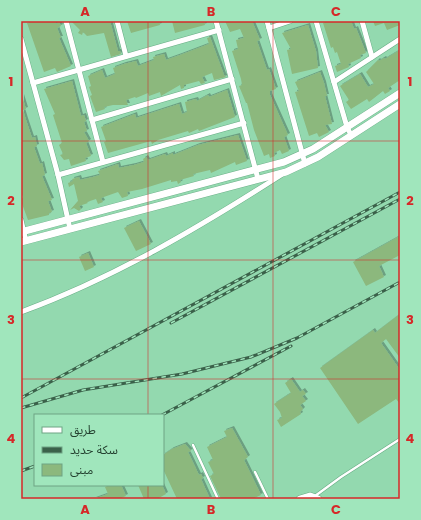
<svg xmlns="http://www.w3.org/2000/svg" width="421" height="520" font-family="Poppins,'Noto Sans Arabic',sans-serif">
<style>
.building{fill:#8cb87d;filter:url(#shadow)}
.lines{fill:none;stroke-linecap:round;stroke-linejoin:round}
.service-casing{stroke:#68ad85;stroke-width:3.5}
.minor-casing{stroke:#68ad85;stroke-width:6}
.tertiary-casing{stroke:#68ad85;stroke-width:8}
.service{stroke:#fff;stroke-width:2.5}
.minor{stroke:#fff;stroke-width:5}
.tertiary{stroke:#fff;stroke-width:7}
.rail-casing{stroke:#3b614a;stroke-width:3}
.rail{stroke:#a0e6bc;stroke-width:1.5;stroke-dasharray:4.5;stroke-linecap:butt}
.grid{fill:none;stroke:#d62828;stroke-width:1;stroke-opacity:0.55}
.neatline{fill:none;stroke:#d62828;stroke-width:1.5}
.grid-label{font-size:13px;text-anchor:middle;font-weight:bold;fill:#d62828}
</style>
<defs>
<filter id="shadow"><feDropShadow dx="2" dy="-2" stdDeviation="0" flood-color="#0004"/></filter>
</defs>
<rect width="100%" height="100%" fill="#93d9af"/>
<g class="building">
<polygon points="35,21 55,21 56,24 59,22 61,26 57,28 61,38 59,38 71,66 57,72 55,68 44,72 27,23"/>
<polygon points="71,21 110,21 118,51 120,51 121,54 111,57 104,33 87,36 83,32 82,35 78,33 80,30"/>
<polygon points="127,21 159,21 160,25 131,33"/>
<polygon points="172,21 204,21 205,25 175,33"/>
<polygon points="225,21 252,21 260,40 257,41 267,70 269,69 276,89 270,91 270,95 288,135 284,137 289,151 282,154 280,150 274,153 275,156 270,158 269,154 264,156 254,130 247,103 246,103 239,86 242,85 241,79 232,51 238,49 236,40 244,38 240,29 230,32"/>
<polygon points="328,21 351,21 354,29 356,28 366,53 360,55 361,58 348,64 349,67 337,72 335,66 341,64 337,52 335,53 333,47 331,48 323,23"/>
<polygon points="373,21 400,21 400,25 387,30 384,23 375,26"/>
<polygon points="308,25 316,51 318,68 292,74 287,50 291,49 282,33"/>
<polygon points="210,37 224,75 226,77 214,80 212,73 202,77 205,83 201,84 199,81 184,85 184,88 181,89 180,85 161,96 160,92 149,96 148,93 136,98 135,97 126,100 128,105 113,105 104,107 105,109 96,112 90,96 92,95 89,87 91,86 88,76 102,70 105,78 115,74 113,68 124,64 136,61 138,66 154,60 153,57 164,54 166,60 180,55 209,44 207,38"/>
<polygon points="400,50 400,80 388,88 390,91 385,94 383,91 369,102 367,99 351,109 346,102 349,100 340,86 360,74 368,87 374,84 366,72 378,60 379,61 384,58 385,59"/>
<polygon points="320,72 324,83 327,96 325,96 332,124 325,125 329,132 319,137 317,133 309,136 295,92 299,91 295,82"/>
<polygon points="72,81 81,116 84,115 86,121 84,122 87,131 84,132 89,141 86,143 91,156 85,158 86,161 71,166 69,159 64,160 60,155 63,154 59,145 62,143 53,115 55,114 44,89"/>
<polygon points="227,90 235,117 199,131 198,129 189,133 188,131 158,140 152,144 151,141 108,153 104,142 106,141 101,127 135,114 136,118 179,104 182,114 187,112 185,102 196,99 197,101 208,95 209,97"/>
<polygon points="22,96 26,109 23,110 26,120 32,138 35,137 37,146 34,147 40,164 42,163 45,175 42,176 52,200 48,201 52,212 49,213 49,215 28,220 21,201 23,197 21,192"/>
<polygon points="238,135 247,161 236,165 235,162 211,173 210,170 193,174 194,176 180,180 181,182 178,184 177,181 171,182 171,180 142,189 127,192 128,196 122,198 118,192 101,198 103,202 98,204 96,199 87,202 88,203 79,206 81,209 79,211 74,208 70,210 78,201 74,184 69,187 68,183 73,181 72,179 79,177 80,180 93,177 100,175 98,171 118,164 119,168 134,165 144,162 143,159 146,157 148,160 165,154 166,156 173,153 173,155 198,145"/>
<polygon points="139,221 151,244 136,251 124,228"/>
<polygon points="400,236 400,255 379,266 384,277 366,286 353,262"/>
<polygon points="88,253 94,267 85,271 79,257"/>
<polygon points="400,314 400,358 386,339 381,343 400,370 400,404 396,399 358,424 320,368 373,330 375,333"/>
<polygon points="291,379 300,392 303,390 306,394 302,396 306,401 300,405 303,409 300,412 301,414 281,427 277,420 282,418 280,412 274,404 291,393 285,383"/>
<polygon points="232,428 248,457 244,460 261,495 252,499 221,499 210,476 214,474 208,462 213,460 207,447 227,437 224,431"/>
<polygon points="185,444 191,451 188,452 199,475 201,474 203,478 201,479 210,499 177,499 163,469 163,455 172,449"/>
<polygon points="109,485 121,485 126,496 119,499 94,499 108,494 105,487"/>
<polygon points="138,485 162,485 166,494 157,499 144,499"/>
</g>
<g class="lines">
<g class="service-casing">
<g id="service">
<polyline points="193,445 218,499"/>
<polyline points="255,472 268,499"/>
<polyline points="315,496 341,477 400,439"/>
</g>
</g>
<g class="minor-casing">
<g id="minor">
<polyline points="66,21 103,162"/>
<polyline points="117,21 126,56"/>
<polyline points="216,21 258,179"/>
<polyline points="267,21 305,164"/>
<polyline points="316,21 347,127 351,135"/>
<polyline points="362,21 372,57"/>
<polyline points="269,28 290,21"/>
<polyline points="21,39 58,175 70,229"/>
<polyline points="334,82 400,39"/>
<polyline points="33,83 219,30"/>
<polyline points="92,120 232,79"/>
<polyline points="58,175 244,123"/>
<polyline points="21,220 26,241"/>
<path d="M21,312C114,278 198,228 281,175"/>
</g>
</g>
<g class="tertiary-casing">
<g id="tertiary">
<polyline points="21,232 284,162 313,149 400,93"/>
<polyline points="21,242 286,172 318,157 400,104"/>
<polyline points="300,499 310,496 318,499"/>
</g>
</g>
<use href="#service" class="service"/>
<use href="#minor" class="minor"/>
<use href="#tertiary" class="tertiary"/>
<g class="rail-casing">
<g id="rail">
<polyline points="171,323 400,199"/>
<polyline points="21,398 400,192"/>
<polyline points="21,408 83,390 182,374 251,357 297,338 400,282"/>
<polyline points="162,415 291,346"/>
<polyline points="21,471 35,466"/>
</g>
</g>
<use href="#rail" class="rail"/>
</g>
<path class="grid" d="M148,21V415M273,21V499M21,141H400M21,260H400M21,379H400M148,485V499"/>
<rect width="421" height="520" fill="none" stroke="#a0e6bc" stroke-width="44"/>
<rect x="34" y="414" width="130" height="72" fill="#a0e6bc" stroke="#6ea484"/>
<rect x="42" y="427" width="20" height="6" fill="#ffffff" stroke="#6ea484"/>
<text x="70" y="434" font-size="12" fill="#244130">طريق</text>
<rect x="42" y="447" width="20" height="6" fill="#3b614a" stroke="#6ea484"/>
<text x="70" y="454" font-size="12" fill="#244130">سكة حديد</text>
<rect x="42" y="464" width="20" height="12" fill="#8cb87d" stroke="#6ea484"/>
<text x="70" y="474" font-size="12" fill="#244130">مبنى</text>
<rect x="22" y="22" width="377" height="476" class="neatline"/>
<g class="grid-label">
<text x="85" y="16">A</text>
<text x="211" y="16">B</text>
<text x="336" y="16">C</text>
<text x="11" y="86">1</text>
<text x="410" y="86">1</text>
<text x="11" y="205">2</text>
<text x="410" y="205">2</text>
<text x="11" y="324">3</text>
<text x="410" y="324">3</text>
<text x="11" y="443">4</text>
<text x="410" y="443">4</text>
<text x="85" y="514">A</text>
<text x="211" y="514">B</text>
<text x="336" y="514">C</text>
</g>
</svg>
